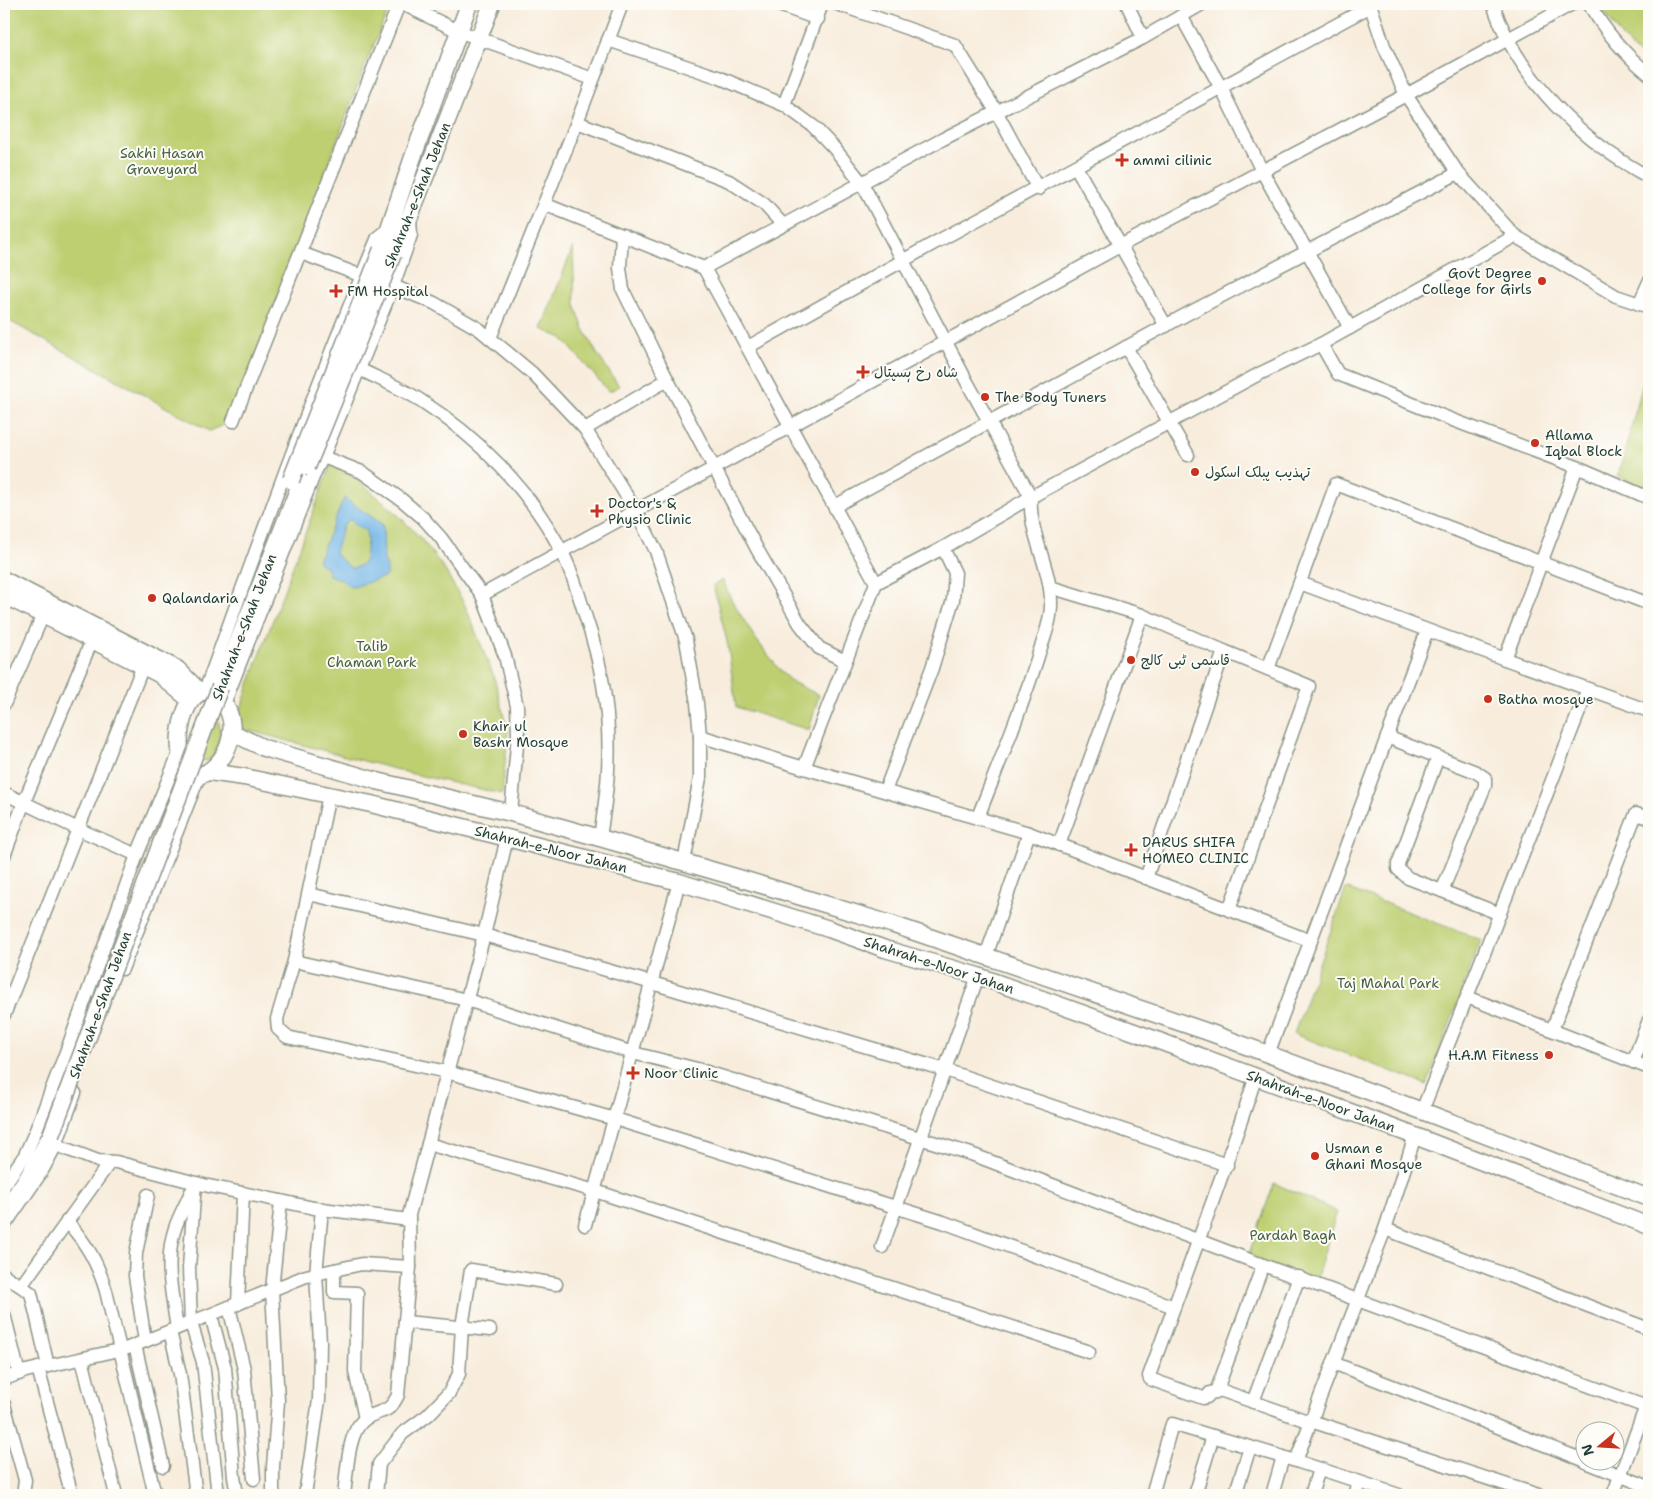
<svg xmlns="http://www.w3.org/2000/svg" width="1653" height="1499" font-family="'Shantell Sans','Playpen Sans Arabic',sans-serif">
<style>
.green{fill:#bdcf71;stroke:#6e8652}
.water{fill:#70b4e6;stroke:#48788d;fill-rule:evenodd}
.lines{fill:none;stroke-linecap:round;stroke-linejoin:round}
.minor-casing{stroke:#8c9588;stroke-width:15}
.major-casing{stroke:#8c9588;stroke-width:19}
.minor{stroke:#fff;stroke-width:12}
.major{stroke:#fff;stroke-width:16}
.major-bridge-casing{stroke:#8c9588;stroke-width:19;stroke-linecap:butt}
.major-bridge{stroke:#fff;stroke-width:16}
.poi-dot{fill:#c8321e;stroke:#fdfcf7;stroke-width:2}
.labels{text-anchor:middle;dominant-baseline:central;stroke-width:4;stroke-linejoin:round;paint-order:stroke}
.park-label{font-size:14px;fill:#466243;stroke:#fdfcf7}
.poi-label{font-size:14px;fill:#1f3d34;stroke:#fdfcf7;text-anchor:start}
.street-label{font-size:14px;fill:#1f3d34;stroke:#fdfcf7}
</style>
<rect width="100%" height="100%" fill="#fdfcf7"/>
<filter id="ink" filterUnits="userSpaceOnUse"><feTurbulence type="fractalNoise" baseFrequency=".02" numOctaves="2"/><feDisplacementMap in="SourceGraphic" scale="10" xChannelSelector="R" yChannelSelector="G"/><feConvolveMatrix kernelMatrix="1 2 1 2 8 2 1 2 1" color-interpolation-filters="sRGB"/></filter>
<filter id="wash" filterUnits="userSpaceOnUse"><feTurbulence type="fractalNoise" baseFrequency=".0096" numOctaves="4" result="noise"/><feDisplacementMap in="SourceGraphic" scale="20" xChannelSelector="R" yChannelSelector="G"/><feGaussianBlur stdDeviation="1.12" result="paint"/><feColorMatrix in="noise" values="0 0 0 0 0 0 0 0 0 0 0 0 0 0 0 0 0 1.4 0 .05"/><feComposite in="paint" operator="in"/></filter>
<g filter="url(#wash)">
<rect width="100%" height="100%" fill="#f8eddd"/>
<g class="green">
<polygon points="4,4 391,4 365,66 233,421 209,431 4,318"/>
<polygon points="1603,4 1649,4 1649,64 1623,39 1600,6"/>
<polygon points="573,247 575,304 583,327 596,352 619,386 609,392 562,338 541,329"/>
<polygon points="1649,361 1649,488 1618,476"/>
<polygon points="331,464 347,471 393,510 418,535 443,567 465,605 494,677 508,732 502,794 413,774 235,727 249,684"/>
<polygon points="723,580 731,599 755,638 782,673 792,682 819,695 809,730 736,707 728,646 713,585"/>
<path d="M215,712C223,728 220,744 212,759L206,761L200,759C195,743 190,726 203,713Z"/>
<polygon points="1346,888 1481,940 1427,1085 1294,1034"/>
<polygon points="1274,1183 1337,1212 1314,1286 1247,1259"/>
</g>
<path class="water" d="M344,498L382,524L383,528L384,559L387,568V575L384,577L354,587L348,586L342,580L329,575L327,568L318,561ZM348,520H351L355,525L365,530C368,537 367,541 366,549C365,561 365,566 351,568L336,555L335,552L343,526Z"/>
</g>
<g filter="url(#ink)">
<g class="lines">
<g class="minor-casing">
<g id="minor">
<polyline points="403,4 458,31 593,79"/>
<polyline points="776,4 818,19"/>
<polyline points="837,4 955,45 996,111 1038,189"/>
<polyline points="1127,4 1143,38"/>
<polyline points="1370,4 1384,46 1406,95 1458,173 1515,236 1616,296 1649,307"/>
<path d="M1493,4C1517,77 1582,142 1649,177"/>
<path d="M1589,4C1605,31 1624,54 1649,74"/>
<polyline points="1181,16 1221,88 1262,171 1350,328"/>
<path d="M608,40L718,77L784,105L813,126L834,148L862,183L967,382L1031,497C1028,534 1052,568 1051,605C1051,621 1044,638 1039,653C1022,709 999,763 978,817"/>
<polyline points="784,105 822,4"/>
<polyline points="577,122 729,181 764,204 783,225"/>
<polyline points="1076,167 1166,326"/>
<polyline points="544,204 704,268 876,583 804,768"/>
<polyline points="622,235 620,268 623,290 663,371 757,549 800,624 819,648 845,661"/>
<polyline points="301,253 362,276"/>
<polyline points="704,268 943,139 1143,38 1202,4"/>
<polyline points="393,286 434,303 479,329 532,373 585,429 636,511 656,551 686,640 697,703 700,736 700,778 684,862"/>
<polyline points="1639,304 1649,282"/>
<polyline points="490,338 577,122 622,4"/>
<polyline points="1321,344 1338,374 1450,419 1577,467 1649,498"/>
<polyline points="748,347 938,241 1371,6"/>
<polyline points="1126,347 1188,455"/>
<path d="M359,369C379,379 401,388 420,400C478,437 529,489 561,550C572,571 579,595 586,618C603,668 611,717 608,770C607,793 603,816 600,838"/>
<polyline points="233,421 399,4"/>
<polyline points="585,429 667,380"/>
<polyline points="323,457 362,472 402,500 423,518 441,538 482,595 505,656 517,706 518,734 511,813"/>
<polyline points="835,506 1187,314 1458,173"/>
<polyline points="876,583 943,548 1031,497 1259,374 1321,344 1515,236"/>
<polyline points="1300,583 1505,659 1649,711"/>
<polyline points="1050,587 1142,615 1224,651 1309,686 1229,910"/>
<polyline points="482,595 1120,246 1406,95 1572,4"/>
<polyline points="1505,659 1577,467"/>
<polyline points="1268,669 1336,484 1649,604"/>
<path d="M205,691C260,539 315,386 378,237L383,233"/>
<polyline points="4,704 43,615"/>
<polyline points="224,704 315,472 323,457 393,286 411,235 410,218"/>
<polyline points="700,736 804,768 1029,833 1311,941"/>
<polyline points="1387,737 1476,772 1485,778 1485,786 1442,891 1500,914"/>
<polyline points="1438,757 1398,864 1398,869 1408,878 1442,891"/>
<polyline points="885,791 932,668 953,600 955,573 943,548"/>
<polyline points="4,793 78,829 137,855"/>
<polyline points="329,795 294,961 277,1019 278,1029 287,1037 447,1072 615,1119 943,1222 1174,1307"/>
<polyline points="1059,845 1142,615"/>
<polyline points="4,856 24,802 92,640"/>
<polyline points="1146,878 1224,651"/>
<polyline points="309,894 484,935 652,983 945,1070 1227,1165"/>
<polyline points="986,956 1029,833"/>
<polyline points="294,961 467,1000 633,1053 697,1069 971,1154 1263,1265 1649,1408"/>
<polyline points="122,969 199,776"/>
<polyline points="1467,997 1649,1068"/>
<polyline points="4,1015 143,666"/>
<polyline points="1552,1030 1636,814 1649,818"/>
<polyline points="1268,1054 1427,631"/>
<polyline points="1633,1062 1649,1020"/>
<path d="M1256,1076C1223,1177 1185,1276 1149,1376L1150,1379L1203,1398L1207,1397L1210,1393L1216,1392L1263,1265"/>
<polyline points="1422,1111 1588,689"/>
<polyline points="1415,1136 1385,1229 1311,1421 1538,1495"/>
<polyline points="428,1144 595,1191 1089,1352"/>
<polyline points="56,1145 98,1161 116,1162 204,1185 314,1208 409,1220"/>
<polyline points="195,1183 189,1268 191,1323 203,1362 218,1495"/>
<polyline points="4,1185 25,1155 36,1130 68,1047 137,855 180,751"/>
<path d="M67,1221C87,1245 97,1261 106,1291L155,1495"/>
<polyline points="585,1225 679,882"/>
<polyline points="4,1226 42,1171 56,1145 75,1093"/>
<polyline points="1385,1229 1649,1329"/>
<polyline points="882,1247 978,976"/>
<polyline points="334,1270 334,1292 357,1293 355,1371 365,1419"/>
<polyline points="4,1275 31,1293 48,1366"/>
<polyline points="21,1286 110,1162"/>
<polyline points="238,1304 243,1193"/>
<polyline points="229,1307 244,1369 254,1479"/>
<polyline points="4,1314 19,1374"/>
<polyline points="211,1315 225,1368 234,1477 237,1495"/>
<polyline points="405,1322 490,1330"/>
<path d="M177,1328C172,1296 164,1260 175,1228C179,1216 186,1204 191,1192"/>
<polyline points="170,1331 180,1374 196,1495"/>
<polyline points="145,1341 135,1276 136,1253 148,1195"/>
<polyline points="135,1345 163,1466"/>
<polyline points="82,1359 116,1495"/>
<polyline points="1333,1363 1586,1461"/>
<polyline points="38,1368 71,1492 74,1495"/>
<polyline points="4,1379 26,1371 128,1348 306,1276 362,1264 410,1267"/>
<polyline points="1217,1389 1310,1422"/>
<polyline points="1253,1402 1299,1277"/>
<polyline points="4,1404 25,1480 23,1495"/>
<polyline points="1311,1421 1296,1461 1399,1495"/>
<polyline points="1586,1462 1649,1487"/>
<polyline points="274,1495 273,1489 273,1467 278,1401 272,1290 281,1201"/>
<polyline points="305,1495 319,1400 320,1342 316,1274 322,1209"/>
<path d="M344,1495C347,1475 347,1431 365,1419C381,1408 388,1416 398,1395L410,1267L409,1215L484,935L507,838"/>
<polyline points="376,1495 379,1464 402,1434 428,1415 449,1393 459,1374 462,1327 471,1270 556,1284"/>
<polyline points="1152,1495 1172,1424 1296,1461"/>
<polyline points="1195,1495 1213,1436"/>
<polyline points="1235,1495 1250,1447"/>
<polyline points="1272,1495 1283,1457"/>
<polyline points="1311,1495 1319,1469"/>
<polyline points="1355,1495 1359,1482"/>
<polyline points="1613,1495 1649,1398"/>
</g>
</g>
<g class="major-casing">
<g id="major">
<polyline points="382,249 413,157 469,4"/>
<polyline points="393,254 410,216 492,4"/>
<polyline points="4,580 177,669 200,692"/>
<polyline points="4,595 159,674 190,700"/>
<polyline points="220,687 301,482"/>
<path d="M205,691C212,694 219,698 224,704C242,728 226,767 199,776L190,773C187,766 181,757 180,750C178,732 184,696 205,691Z"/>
<polyline points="231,732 264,748 377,781 511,813 600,838 742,879 894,925 1211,1033 1422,1111 1649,1198"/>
<polyline points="209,772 244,777 371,804 507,838 679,882 829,929 885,949 978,976 1151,1038 1415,1136 1649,1226"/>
<polyline points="4,1211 28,1177 51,1135"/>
</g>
</g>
<use href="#minor" class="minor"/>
<use href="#major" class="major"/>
<g class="major-bridge-casing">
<g id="major-bridge">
<polyline points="307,467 393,254"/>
<polyline points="291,480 382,249"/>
<polyline points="51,1135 220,687"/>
</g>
</g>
<use href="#major-bridge" class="major-bridge"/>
</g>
</g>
<g class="poi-dot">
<path d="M1119.5 152.5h5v5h5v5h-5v5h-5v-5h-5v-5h5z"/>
<circle cx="1542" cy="281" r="5"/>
<path d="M333.5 283.5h5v5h5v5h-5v5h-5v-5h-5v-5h5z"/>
<path d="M860.5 364.5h5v5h5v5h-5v5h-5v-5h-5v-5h5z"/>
<circle cx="985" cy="397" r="5"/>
<circle cx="1535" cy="443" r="5"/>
<circle cx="1195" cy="472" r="5"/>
<path d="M594.5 503.5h5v5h5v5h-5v5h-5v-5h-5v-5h5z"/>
<circle cx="152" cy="598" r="5"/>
<circle cx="1131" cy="660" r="5"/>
<circle cx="1488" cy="699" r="5"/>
<circle cx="463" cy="734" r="5"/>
<path d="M1128.5 842.5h5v5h5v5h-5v5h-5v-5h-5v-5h5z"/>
<circle cx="1549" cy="1055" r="5"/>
<path d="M630.5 1065.5h5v5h5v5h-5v5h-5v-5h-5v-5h5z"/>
<circle cx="1315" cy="1156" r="5"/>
</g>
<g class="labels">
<g class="park-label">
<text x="162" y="153">Sakhi Hasan<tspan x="162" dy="16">Graveyard</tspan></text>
<text x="372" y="646">Talib<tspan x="372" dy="16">Chaman Park</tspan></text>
<text x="1388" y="983">Taj Mahal Park</text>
<text x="1293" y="1235">Pardah Bagh</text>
</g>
<g class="poi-label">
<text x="1133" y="160">ammi cilinic</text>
<text x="1532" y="273" text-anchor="end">Govt Degree<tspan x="1532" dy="16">College for Girls</tspan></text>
<text x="347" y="291">FM Hospital</text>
<text x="874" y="372">شاہ رخ ہسپتال</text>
<text x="995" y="397">The Body Tuners</text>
<text x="1545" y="435">Allama<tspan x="1545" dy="16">Iqbal Block</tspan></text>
<text x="1205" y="472">تہذیب پبلک اسکول</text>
<text x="608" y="503">Doctor's &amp;<tspan x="608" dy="16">Physio Clinic</tspan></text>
<text x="162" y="598">Qalandaria</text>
<text x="1141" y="660">قاسمی ٹبی کالج</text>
<text x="1498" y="699">Batha mosque</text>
<text x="473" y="726">Khair ul<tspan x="473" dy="16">Bashr Mosque</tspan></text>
<text x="1142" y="842">DARUS SHIFA<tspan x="1142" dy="16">HOMEO CLINIC</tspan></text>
<text x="1539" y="1055" text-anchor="end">H.A.M Fitness</text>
<text x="644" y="1073">Noor Clinic</text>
<text x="1325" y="1148">Usman e<tspan x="1325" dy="16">Ghani Mosque</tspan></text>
</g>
<g class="street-label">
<text transform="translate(417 195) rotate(-68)">Shahrah-e-Shah Jehan</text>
<text transform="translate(244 627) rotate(-69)">Shahrah-e-Shah Jehan</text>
<text transform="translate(551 849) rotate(14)">Shahrah-e-Noor Jahan</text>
<text transform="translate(939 965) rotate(18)">Shahrah-e-Noor Jahan</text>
<text transform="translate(100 1005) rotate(-70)">Shahrah-e-Shah Jehan</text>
<text transform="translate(1321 1101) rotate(20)">Shahrah-e-Noor Jahan</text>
</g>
</g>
<rect width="1653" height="1499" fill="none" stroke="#fdfcf7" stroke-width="20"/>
<g transform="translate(1600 1446) rotate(252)"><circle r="24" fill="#fdfcf7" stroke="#a4b0a9"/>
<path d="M0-4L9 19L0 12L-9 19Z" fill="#c8321e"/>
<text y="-8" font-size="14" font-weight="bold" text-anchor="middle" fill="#1f3d34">N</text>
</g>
</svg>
